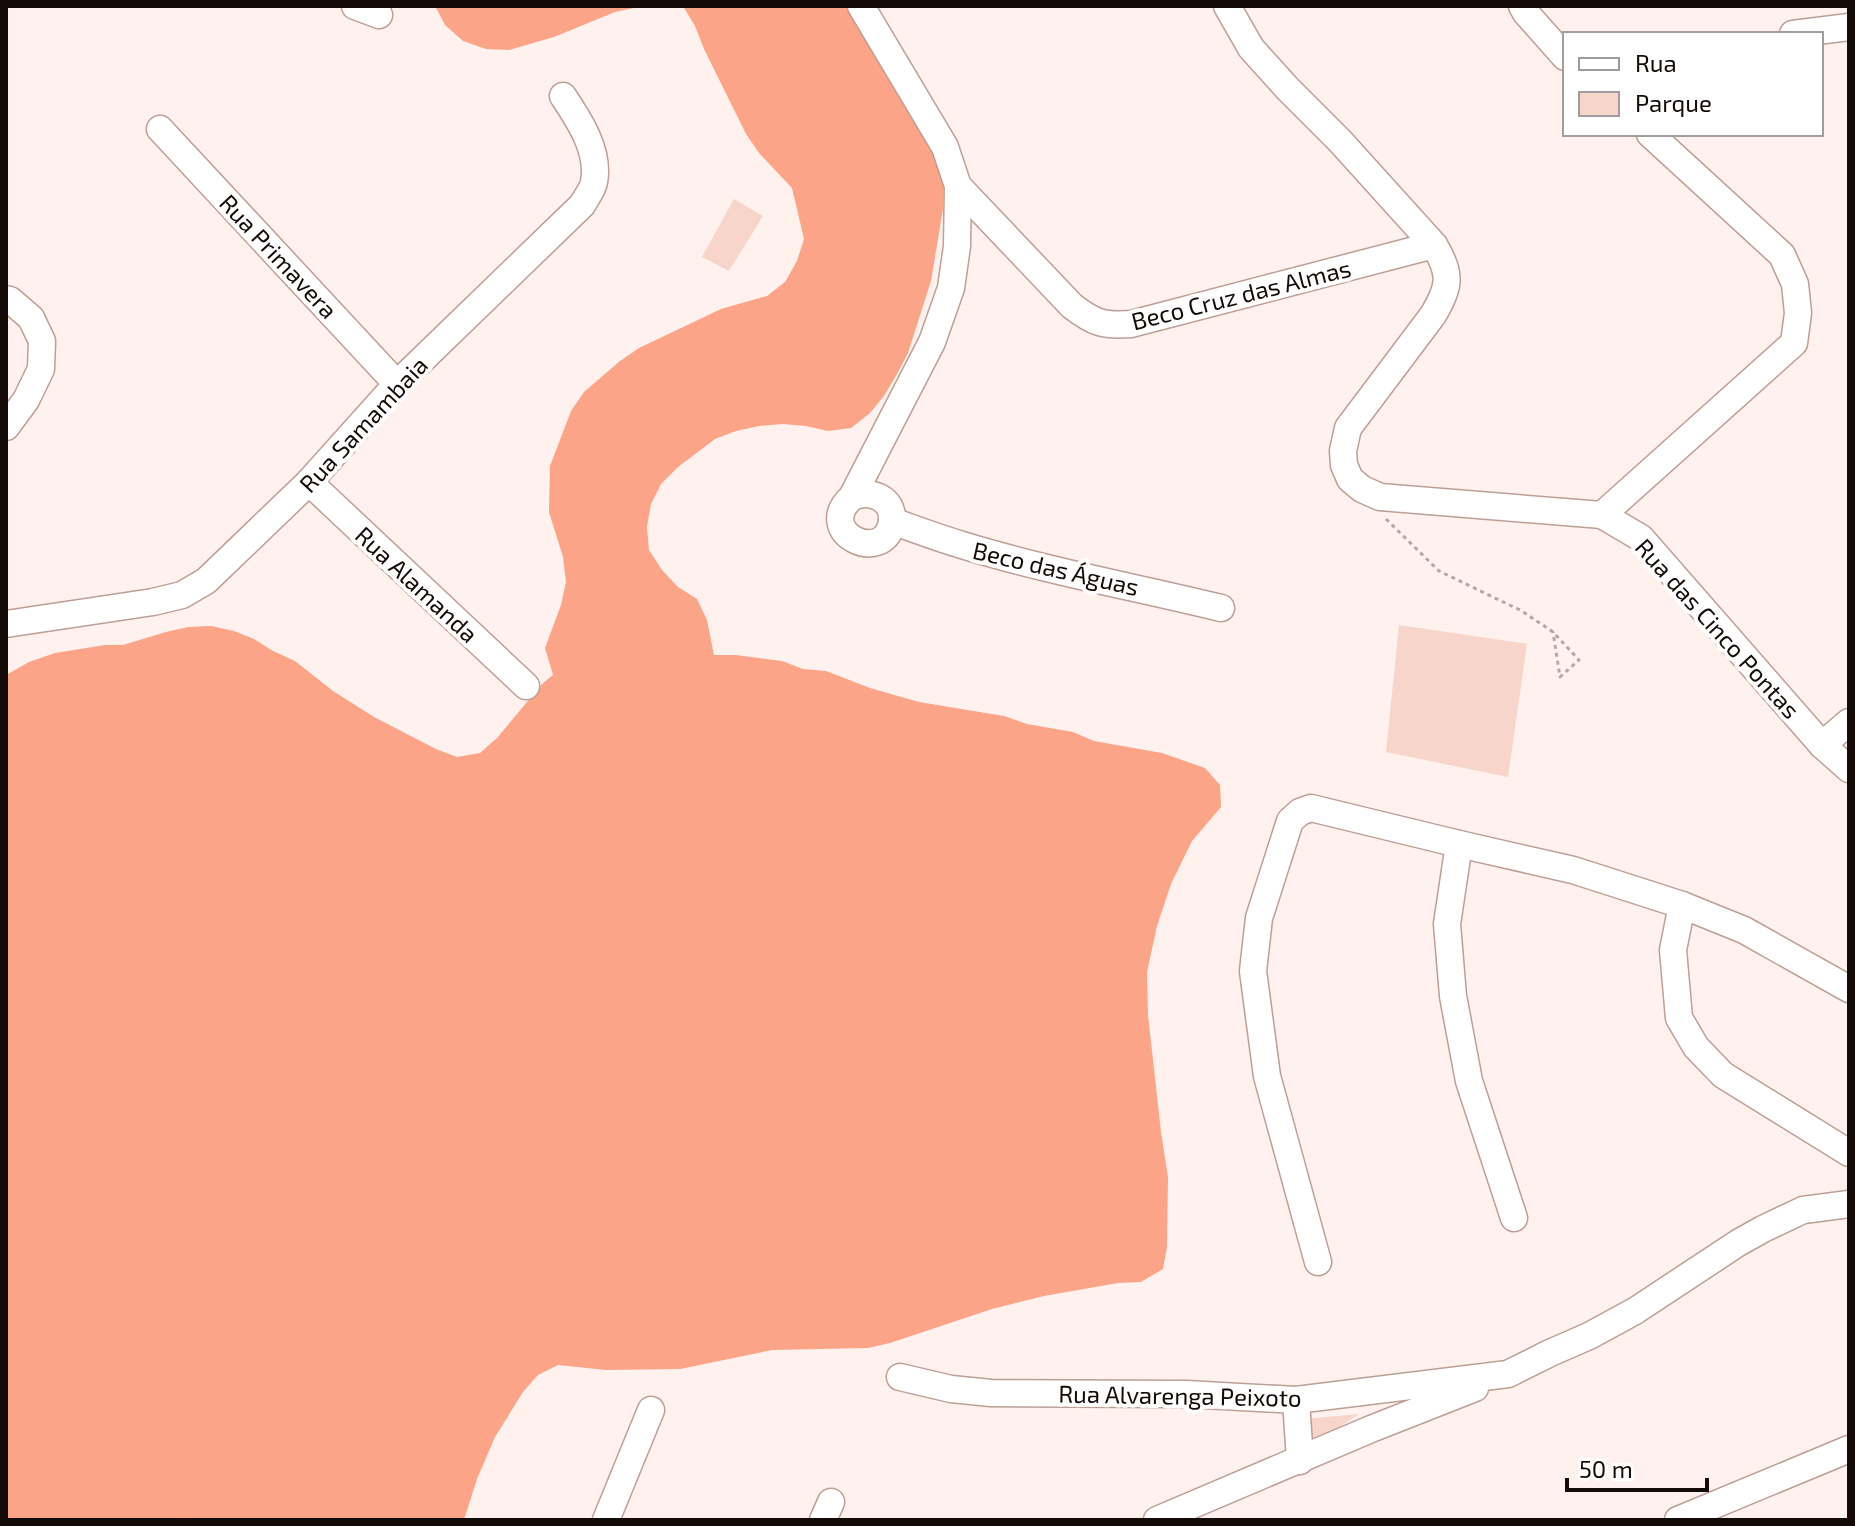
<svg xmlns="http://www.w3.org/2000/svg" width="1855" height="1526" font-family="'Exo 2',sans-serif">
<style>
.green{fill:#f7d5ca}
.forest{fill:#fba488}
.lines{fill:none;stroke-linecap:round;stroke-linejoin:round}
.stream{stroke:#faa488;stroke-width:6}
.minor-casing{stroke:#bd9f95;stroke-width:29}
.path{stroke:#b4a7a4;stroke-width:3;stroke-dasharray:4 4;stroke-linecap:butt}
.minor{stroke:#fff;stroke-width:26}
.labels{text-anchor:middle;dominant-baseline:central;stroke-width:8;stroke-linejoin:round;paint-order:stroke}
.street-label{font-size:24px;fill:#140a07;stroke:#fff}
</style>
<rect width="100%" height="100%" fill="#fff1ed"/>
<g class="green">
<polygon points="734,199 763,216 729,271 702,257"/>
<polygon points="1399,625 1527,644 1508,777 1386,752"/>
<polygon points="1359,1414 1311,1446 1304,1419"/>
</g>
<g class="forest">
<polygon points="435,6 643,6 615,12 554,37 509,50 486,49 463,41 445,25"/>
<polygon points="683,6 853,6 936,156 944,185 943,209 931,281 908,353 897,374 884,396 870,413 851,428 828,431 806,426 783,424 759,426 736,431 715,439 678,467 661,484 651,504 647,527 649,550 662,570 678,587 697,599 707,620 714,655 736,655 782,661 803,669 826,671 870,688 919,702 1004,716 1027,724 1073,732 1094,741 1162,753 1205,768 1220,785 1221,807 1192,841 1171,884 1157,926 1147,972 1148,1015 1161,1132 1168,1177 1167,1247 1163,1269 1141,1282 1118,1283 1044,1296 992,1309 890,1343 868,1348 772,1350 680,1369 606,1370 558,1365 538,1375 523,1392 495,1437 477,1479 464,1520 6,1520 6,675 29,662 55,653 105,645 123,645 166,632 188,627 211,626 234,631 254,639 273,651 295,661 333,691 374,717 436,749 457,757 480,753 497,738 542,684 553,675 545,648 561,605 566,582 563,557 549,512 550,466 571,411 584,392 620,361 639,348 721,309 767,296 785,282 797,261 804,239 792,188 759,153 746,134 704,49 695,26"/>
</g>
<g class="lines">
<polyline class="stream" points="166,1520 309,1445 426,1402 510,1331 590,1298 675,1273 983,1211 1014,1175 1020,1119 983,1075 885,1030 717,982 628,943 589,916 568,875 572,819 596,762 606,718 607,655 589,566 590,513 605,462 633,435 672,418 751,399 802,366 827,342 862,272 865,218 854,149 820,90 779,31 759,6"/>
<g class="minor-casing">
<g id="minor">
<polyline points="355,6 379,15"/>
<path d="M1227,6L1251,48L1287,88L1340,141L1434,245C1452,274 1450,287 1433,315L1348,428L1343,451L1344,465L1350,479L1362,489L1380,497L1602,515L1641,538L1822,745L1849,769"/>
<polyline points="1522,6 1526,13 1565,57"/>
<polyline points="1793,34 1849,27"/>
<polyline points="160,129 397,384"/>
<path d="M958,186L1072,306C1094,323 1103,326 1131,324L1434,245"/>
<polyline points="6,299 10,300 31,318 42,341 41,369 26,400 6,427"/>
<polyline points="309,482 526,686"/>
<path d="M852,497C870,489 894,498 892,521C886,567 812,533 852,497L932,342L951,288L957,246L958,186L945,147L861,6"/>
<polyline points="1602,515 1794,343 1798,313 1795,284 1782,255 1650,134"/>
<path d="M892,521C915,529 938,538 962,545C1047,571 1135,587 1221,608"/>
<path d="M6,624L153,602L182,595L206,581L309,482L397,384L582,205C586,198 593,189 594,182C600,151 579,120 563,96"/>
<polyline points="1822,745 1849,722"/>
<polyline points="1459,844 1447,924 1453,996 1469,1081 1514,1218"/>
<polyline points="1682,905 1673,950 1679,1018 1696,1047 1723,1075 1849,1153"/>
<polyline points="1318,1262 1267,1076 1253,971 1259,918 1290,821 1300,812 1311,808 1459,844 1573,870 1682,905 1744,930 1849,989"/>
<polyline points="900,1377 951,1389 991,1393 1186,1394 1296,1400 1508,1374 1550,1353 1589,1336 1635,1311 1738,1243 1763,1229 1803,1210 1849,1204"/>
<polyline points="1296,1400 1300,1461"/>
<polyline points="606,1520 651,1410"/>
<polyline points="823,1520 831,1502"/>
<polyline points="1157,1520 1371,1429 1475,1388"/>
<polyline points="1678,1520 1849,1449"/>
</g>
</g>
<polyline class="path" points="1386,519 1439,571 1522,611 1553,632 1579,660 1560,677 1553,632"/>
<use href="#minor" class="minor"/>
</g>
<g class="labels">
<g class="street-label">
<text transform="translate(279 256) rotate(47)">Rua Primavera</text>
<text transform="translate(1241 294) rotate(-14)">Beco Cruz das Almas</text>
<text transform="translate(363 424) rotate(-47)">Rua Samambaia</text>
<text transform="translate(1056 568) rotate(13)">Beco das Águas</text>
<text transform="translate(417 584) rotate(43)">Rua Alamanda</text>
<text transform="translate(1718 628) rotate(48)">Rua das Cinco Pontas</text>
<text transform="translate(1180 1395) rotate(1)">Rua Alvarenga Peixoto</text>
</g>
</g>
<rect width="1855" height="1526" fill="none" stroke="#140a07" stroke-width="16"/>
<rect x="1563" y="32" width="260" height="104" fill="#ffffff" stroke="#a19d9c" stroke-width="2"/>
<rect x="1579" y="58" width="40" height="12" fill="#ffffff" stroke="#a19d9c" stroke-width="2"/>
<text x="1635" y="72" font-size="24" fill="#140a07">Rua</text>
<rect x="1579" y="92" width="40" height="24" fill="#f7d5ca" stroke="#a19d9c" stroke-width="2"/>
<text x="1635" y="112" font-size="24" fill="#140a07">Parque</text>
<path d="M1567 1478v12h140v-12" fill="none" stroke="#140a07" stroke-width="4"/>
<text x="1579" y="1478" font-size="24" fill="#140a07" stroke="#ffffff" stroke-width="6" paint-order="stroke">50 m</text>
</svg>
